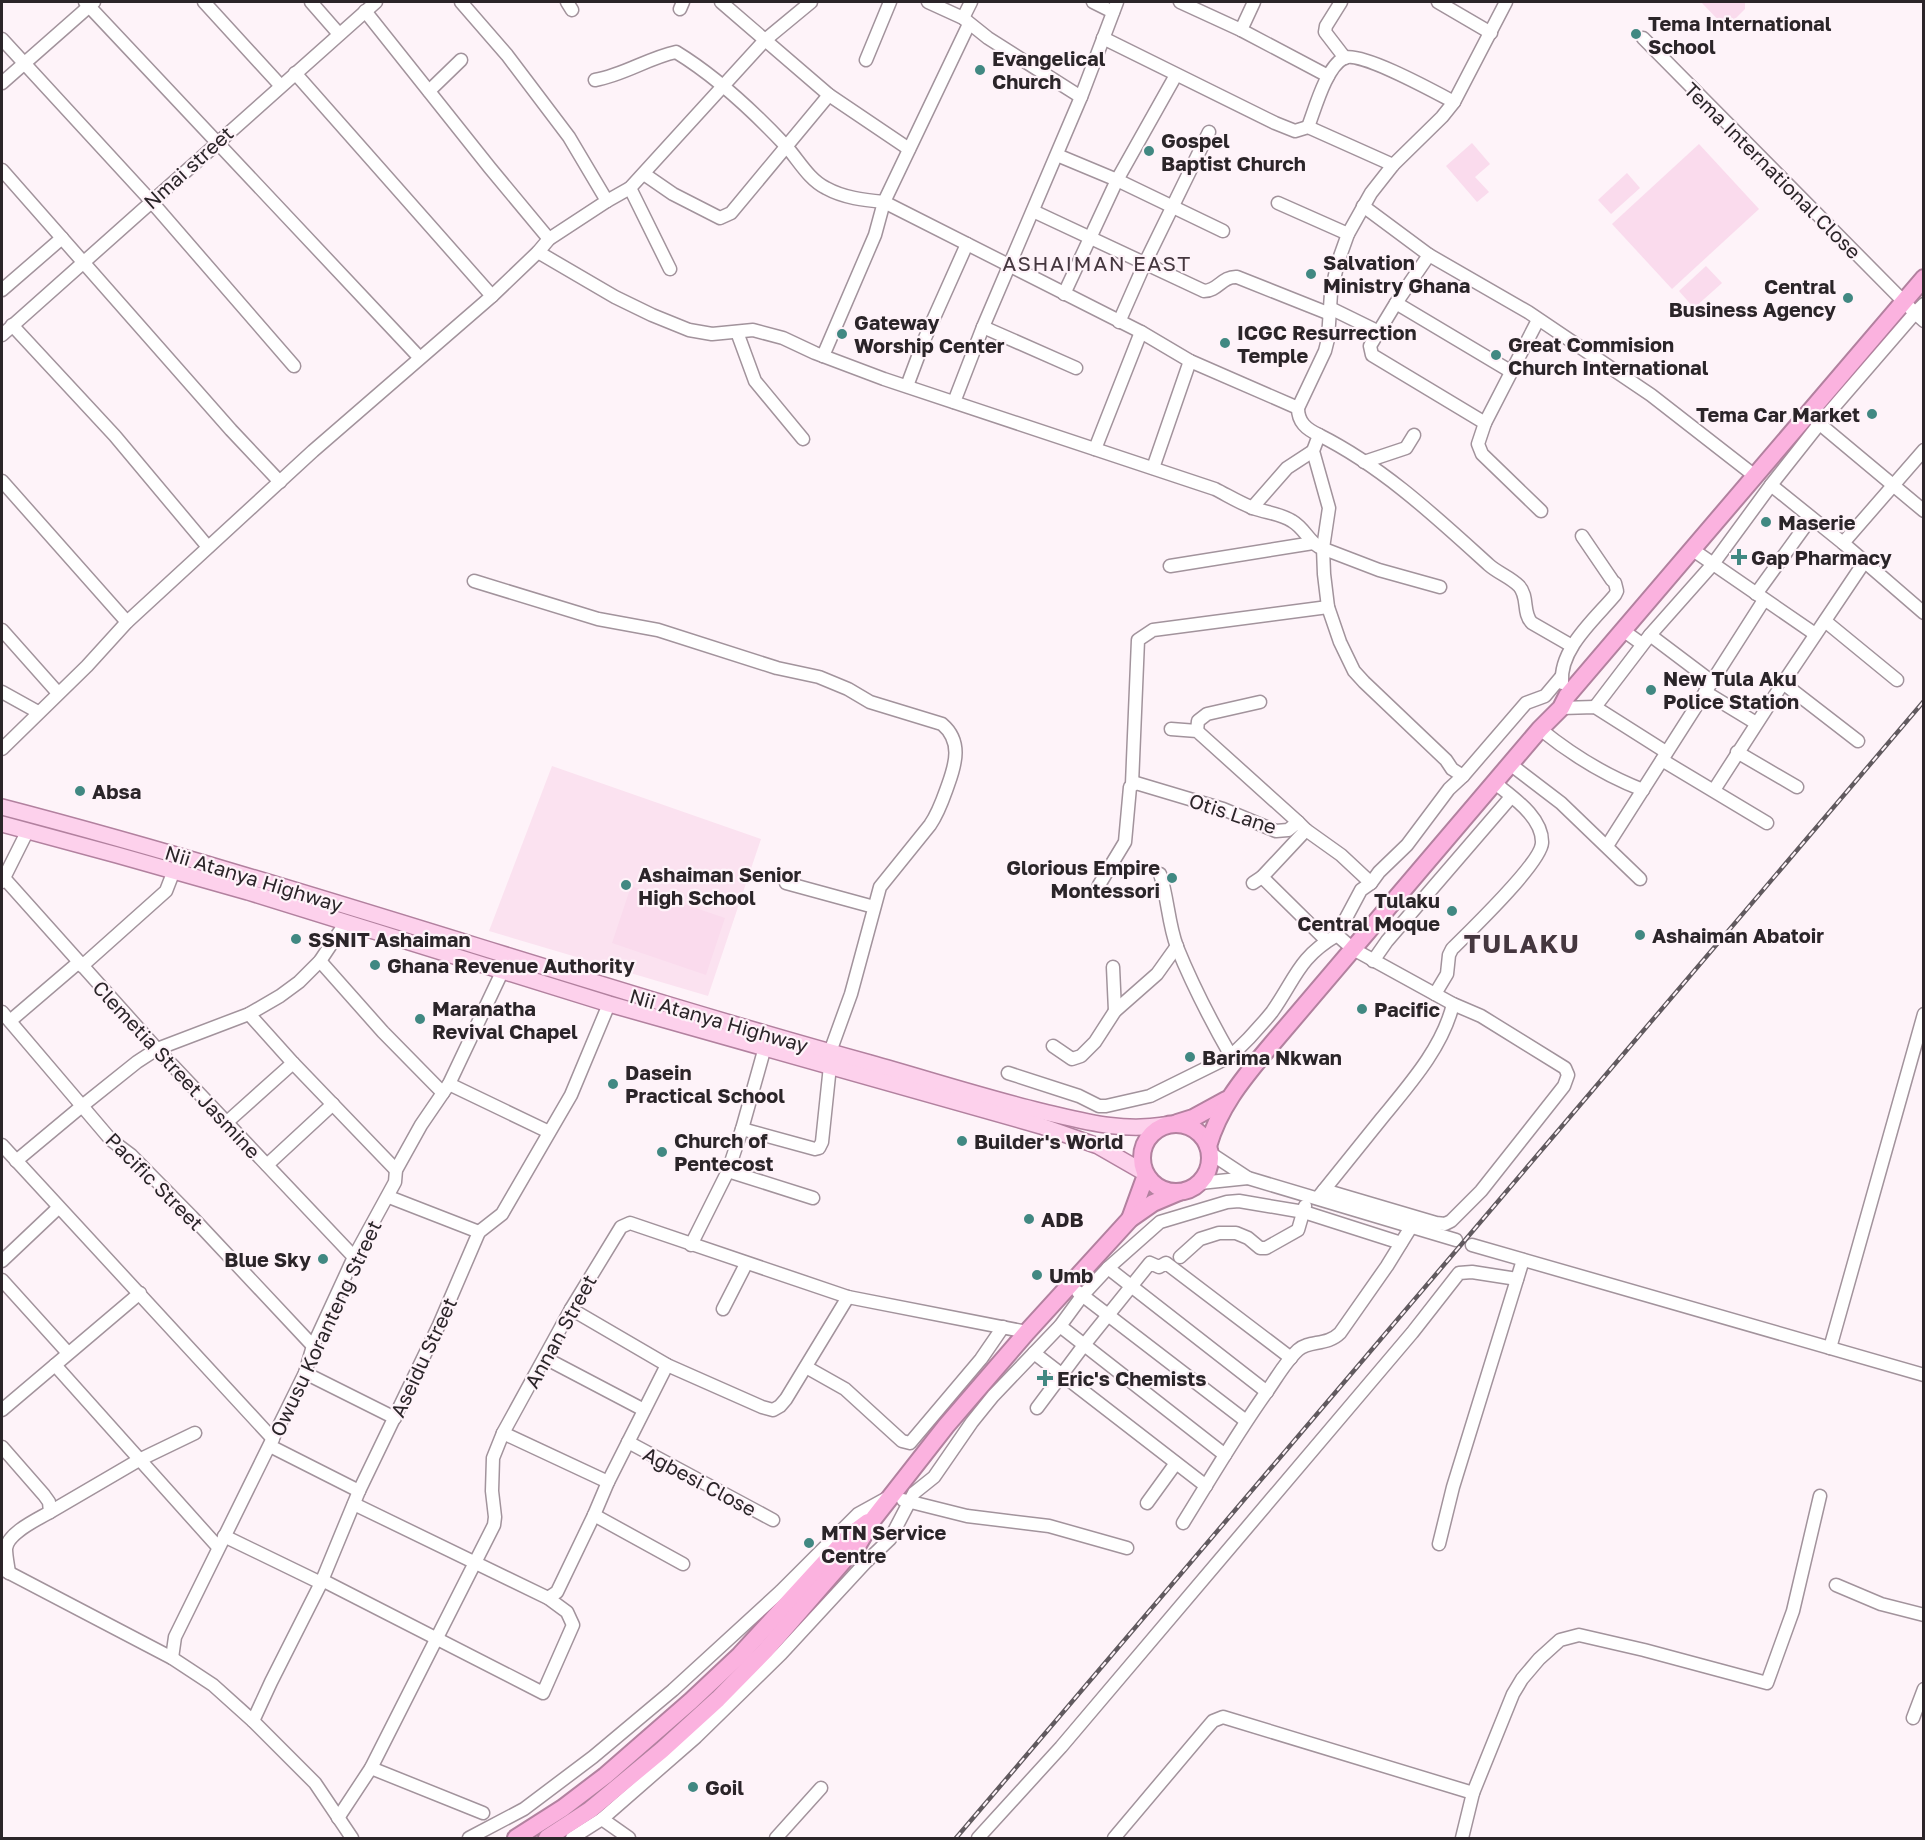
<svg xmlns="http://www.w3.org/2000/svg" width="1925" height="1840" font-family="'Golos Text',sans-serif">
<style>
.built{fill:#fbe2f0}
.green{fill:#fadbed}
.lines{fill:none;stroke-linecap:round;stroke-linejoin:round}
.minor-casing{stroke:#a2939c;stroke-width:15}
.major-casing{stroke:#b2819f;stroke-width:18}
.highway-casing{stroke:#b2819f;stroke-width:20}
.minor{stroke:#fff;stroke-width:12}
.major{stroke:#fdd1ec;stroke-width:15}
.highway{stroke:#fbb2df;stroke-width:16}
.rail-casing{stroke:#615a5f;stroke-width:4.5}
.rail{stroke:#fef3f9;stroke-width:2;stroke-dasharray:7;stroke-linecap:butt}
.poi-dot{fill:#418882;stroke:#fef3f9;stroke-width:2}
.labels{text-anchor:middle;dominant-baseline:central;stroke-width:4.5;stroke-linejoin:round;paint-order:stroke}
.poi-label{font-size:20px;font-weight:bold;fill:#2b2529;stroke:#fef3f9;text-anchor:start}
.street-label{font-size:20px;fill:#2b2529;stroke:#fef3f9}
.neighbourhood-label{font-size:21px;letter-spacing:1.5px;fill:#45373f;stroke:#fef3f9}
.district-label{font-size:26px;font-weight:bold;letter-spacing:1.5px;fill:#45373f;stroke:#fef3f9}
</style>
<rect width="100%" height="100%" fill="#fef3f9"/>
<polygon class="built" points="552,766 761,839 708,996 489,931"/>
<g class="green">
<polygon points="1701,2 1745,2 1745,9 1726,28"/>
<polygon points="1472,143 1490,164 1475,177 1489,192 1477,202 1446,166"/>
<polygon points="1699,144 1759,209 1672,289 1612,224"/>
<polygon points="1627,173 1640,188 1611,214 1598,200"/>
<polygon points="1706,266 1722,283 1694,308 1679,291"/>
<polygon points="631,886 725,918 706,975 612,943"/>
</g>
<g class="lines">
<g class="minor-casing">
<g id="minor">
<polyline points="85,2 419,357"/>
<polyline points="204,2 280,85"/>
<polyline points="311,2 339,34"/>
<polyline points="461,2 507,55 569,137 607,201"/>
<polyline points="567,2 572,10"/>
<polyline points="721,2 829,95 909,149"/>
<polyline points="928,2 963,18 988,38 1081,97"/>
<polyline points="1093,2 1113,12"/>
<polyline points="1180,2 1241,30 1328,76"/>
<polyline points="1341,2 1326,26 1325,32 1345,58"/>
<polyline points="1438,2 1491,33"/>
<polyline points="680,9 683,2"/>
<polyline points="365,11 490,168 549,239"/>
<polyline points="963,18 971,2"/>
<polyline points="1241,30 1254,2"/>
<polyline points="1103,38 1275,123 1295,131 1308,127 1393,165"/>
<polyline points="2,39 151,201 294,366"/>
<polyline points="866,60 890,2"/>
<polyline points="295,73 492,296"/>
<path d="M595,80C624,75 648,58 676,52C717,77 752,110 785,145C798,159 808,179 826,188C844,198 864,200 884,202L1141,332L1190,361L1298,408"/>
<polyline points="2,83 94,2"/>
<polyline points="429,91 461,60"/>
<path d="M1308,127C1315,109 1326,67 1344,58C1359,50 1437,93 1454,102"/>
<polyline points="1057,155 1117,180 1223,231"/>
<polyline points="2,170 231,430 280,482"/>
<polyline points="644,174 673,194 720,218 731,213 829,95"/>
<polyline points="630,188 670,269"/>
<polyline points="1278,203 1348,234"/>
<polyline points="1363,206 1429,255 1528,312 1651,395 1755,476"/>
<path d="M1033,211L1204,291C1218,291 1222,276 1237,277L1330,314"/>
<path d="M538,252L615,297L652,315L689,330L712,334L753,330L783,338L815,353L884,379L1215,489C1227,495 1240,503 1253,508C1267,513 1279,513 1292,521C1304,528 1308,540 1319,547L1379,570L1440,587"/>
<polyline points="1429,255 1396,303 1370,346 1372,355 1485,423 1478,444 1482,454 1541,511"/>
<polyline points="2,290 62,238"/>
<polyline points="1064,294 1117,180 1176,75"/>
<polyline points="1396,303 1510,371"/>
<polyline points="1924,304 1915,313 1924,321"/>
<polyline points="1330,308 1379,332"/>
<polyline points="1119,322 1145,263 1209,132"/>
<polyline points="12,325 115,436 208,547"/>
<polyline points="983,327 1076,368"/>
<polyline points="737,332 755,381 803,439"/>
<polyline points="2,335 376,2"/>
<polyline points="823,356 875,235 884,202 969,24"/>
<polyline points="907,386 925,338 967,244"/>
<polyline points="954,402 983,327 1081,97 1117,2"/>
<polyline points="1815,420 1924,511"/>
<polyline points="1485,423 1538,320"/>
<path d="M1319,435C1383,467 1436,517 1489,565C1498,573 1510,577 1519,586C1529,597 1522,613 1532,623L1572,646"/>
<polyline points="1095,449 1141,332"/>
<polyline points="1364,462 1406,448 1414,435"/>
<polyline points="1153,468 1190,361"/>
<polyline points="2,481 127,622"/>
<polyline points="1771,485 1843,543 1924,450"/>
<polyline points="1252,508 1287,468 1313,451"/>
<polyline points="1582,536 1612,580"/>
<polyline points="1843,543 1924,613"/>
<polyline points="1693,550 1815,634"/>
<polyline points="1170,566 1313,543"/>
<path d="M474,581L598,619L658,630L777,668L819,677L848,689L870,702L942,724C962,741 956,763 948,785C943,799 939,812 930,825L880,887L851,994L830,1052"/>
<polyline points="1756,594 1811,518"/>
<polyline points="1825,621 1897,680"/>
<polyline points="2,630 58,693"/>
<polyline points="1624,631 1642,644"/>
<polyline points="1650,635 1711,681"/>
<path d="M1562,683C1559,649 1595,619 1615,595L1617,591L1615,583"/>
<polyline points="1783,683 1858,741"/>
<polyline points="2,692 38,712"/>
<polyline points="1705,692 1756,723"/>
<polyline points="1595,707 1650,635 1713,564 1771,485 1820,423 1915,313 1643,38"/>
<polyline points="1561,708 1595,707 1666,752"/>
<polyline points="1171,729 1197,731 1298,822"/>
<path d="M1540,729C1572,755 1604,775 1643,790"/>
<polyline points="1197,731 1198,721 1207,714 1260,702"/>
<polyline points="2,749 87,666 127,622 313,451 492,296 538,252 549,239 607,201 630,188 765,40 811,2"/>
<polyline points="1737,752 1797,787"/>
<polyline points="1662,760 1767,823"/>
<polyline points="1510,764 1561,803 1640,879"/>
<polyline points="1463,776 1526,703 1545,696 1561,677"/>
<polyline points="1132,784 1138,640 1153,630 1328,607"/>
<polyline points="1714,790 1783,683 1865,561"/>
<polyline points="1607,846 1764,600"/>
<path d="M1160,874C1168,898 1168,923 1177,947C1192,984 1211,1021 1231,1056C1246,1042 1259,1028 1272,1012C1296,978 1298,958 1337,935"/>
<polyline points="1262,877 1327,941"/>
<polyline points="4,878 157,1049 354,1257"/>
<polyline points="2,882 27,832"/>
<polyline points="786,883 874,907"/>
<polyline points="1253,883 1262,877 1306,830"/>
<polyline points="1099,885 1125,842 1130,787 1136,783 1223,809 1276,831 1288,830 1298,822 1306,830 1341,855 1371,883"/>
<polyline points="320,961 383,1032 443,1093"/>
<polyline points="1373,961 1387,941 1511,797"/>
<polyline points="82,966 166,891 173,873 165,869"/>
<polyline points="1113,967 1115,1011"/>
<path d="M1435,994L1447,974L1449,955L1452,949C1469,932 1541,863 1542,843C1543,817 1512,797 1495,783"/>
<polyline points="2,1012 111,1140 131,1155 192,1217 313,1346"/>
<polyline points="249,1014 293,1063 396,1170"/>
<polyline points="10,1021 79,962"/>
<polyline points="1053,1046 1072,1059 1081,1056 1095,1042 1115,1011 1157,974 1177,946"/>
<polyline points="1008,1073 1079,1096 1099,1106 1106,1106 1150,1096 1231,1056"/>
<polyline points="449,1084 549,1132"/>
<polyline points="226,1123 293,1063"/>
<polyline points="742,1129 815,1149 819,1148 822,1142 830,1066"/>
<polyline points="2,1145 273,1439"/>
<polyline points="1210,1153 1248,1178 1456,1240"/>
<polyline points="16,1161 82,1106 137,1062 157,1049 249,1014 280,996 299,982 320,961 346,922"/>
<polyline points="267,1165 333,1104"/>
<polyline points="728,1171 813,1198"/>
<polyline points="1200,1183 1248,1178"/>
<path d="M1324,1190L1436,1223L1445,1224L1451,1221L1481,1191L1564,1086L1568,1075L1565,1068L1481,1016L1453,1004L1353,949L1337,935L1361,890L1371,883L1379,872L1407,845L1449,789L1463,776L1452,769L1446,760L1364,682L1354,671L1340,642L1328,607L1324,574L1323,548L1329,508L1313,451L1319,435C1306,429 1298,422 1298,408L1325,351L1328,339L1331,293L1338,262L1348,234L1371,193L1393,165L1442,117L1454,102L1506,2"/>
<path d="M1320,1195C1341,1169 1361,1144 1382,1118C1409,1085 1443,1047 1453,1004"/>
<polyline points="389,1197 479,1232"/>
<polyline points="691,1245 728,1171 742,1129 765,1047"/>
<polyline points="1472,1245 1924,1375"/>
<polyline points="1180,1257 1200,1239 1219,1233 1236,1233 1248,1238 1260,1248 1266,1248 1298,1230 1305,1206"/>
<polyline points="2,1261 58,1208"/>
<polyline points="1108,1268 1267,1392"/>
<polyline points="2,1280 68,1353"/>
<polyline points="1078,1292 1246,1421"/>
<polyline points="571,1309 667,1365 762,1407 773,1410 780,1406 786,1399 848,1297"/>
<polyline points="723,1309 746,1264"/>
<polyline points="1060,1326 1225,1455"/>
<polyline points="1830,1348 1924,1014"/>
<polyline points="1034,1353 1206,1486"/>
<polyline points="545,1358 644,1410"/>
<polyline points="55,1365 218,1547"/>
<polyline points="806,1367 845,1389 902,1441 910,1443 981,1359 1003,1327"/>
<polyline points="305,1373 395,1418"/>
<polyline points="1037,1408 1084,1345 1150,1263 1159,1267 1166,1263 1291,1358"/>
<polyline points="2,1410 140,1293"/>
<polyline points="503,1433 608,1482"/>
<polyline points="628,1442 773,1520"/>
<polyline points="270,1446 359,1491"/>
<path d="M2,1447L44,1495L49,1502L50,1512C38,1519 7,1533 6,1549C6,1556 8,1565 9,1573"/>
<polyline points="903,1500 967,1516 1049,1526 1127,1548"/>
<polyline points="1147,1503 1176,1463"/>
<polyline points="50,1512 139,1460 195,1433"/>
<polyline points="594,1515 683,1564"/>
<path d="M1183,1523C1211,1478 1237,1433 1268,1390C1277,1377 1286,1361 1298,1350C1309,1340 1327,1346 1340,1333L1387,1266L1411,1227"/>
<polyline points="224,1536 321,1583"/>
<polyline points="1439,1544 1453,1487 1523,1260"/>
<polyline points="2,1569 172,1658 213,1685 253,1721 315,1783 352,1838"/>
<polyline points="322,1580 543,1693 573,1625 567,1612 548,1598 354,1504"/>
<polyline points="1836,1585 1881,1604 1924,1615"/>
<polyline points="548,1598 557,1592 594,1515 608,1482 667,1365"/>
<polyline points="172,1658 175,1637 305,1373 313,1346 354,1257 395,1182 396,1170 421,1125 449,1084 503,970"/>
<polyline points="1913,1718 1924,1689"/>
<polyline points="253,1721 271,1682 321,1583 359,1491 439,1325 479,1232 502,1214 571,1095 609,1004"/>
<polyline points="371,1768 483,1813"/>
<polyline points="1473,1793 1513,1694 1522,1679 1539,1659 1560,1640 1579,1635 1644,1650 1767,1683 1793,1611 1820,1496"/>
<polyline points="338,1818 371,1768 494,1525 495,1517 492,1491 493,1458 503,1433 571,1309 621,1227 630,1223 848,1297 1027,1332"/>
<polyline points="602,1819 629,1838"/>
<polyline points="469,1838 524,1809 593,1757 673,1690 781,1591 858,1514 887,1498"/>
<polyline points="572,1838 602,1819 696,1737 781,1654 866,1562 890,1539 914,1493 934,1477 972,1422 993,1396 1060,1326 1082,1296 1108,1268 1160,1222 1227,1202 1239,1201 1304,1212 1401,1243"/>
<polyline points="776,1838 821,1788"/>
<polyline points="978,1838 1061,1747 1412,1333 1459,1273 1472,1272 1517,1279"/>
<polyline points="1114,1838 1206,1729 1213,1721 1223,1717 1473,1793 1462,1838"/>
</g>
</g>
<g class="major-casing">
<g id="major">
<path d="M2,807C294,883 579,983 870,1063C927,1079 983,1097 1040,1111C1084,1121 1119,1132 1165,1125"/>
<polyline points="2,824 117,855 248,892 609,1004 1041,1126 1098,1146 1145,1173"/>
</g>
</g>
<g class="highway-casing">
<g id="highway">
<polyline points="1177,1123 1193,1118 1226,1100"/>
<circle cx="1176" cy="1158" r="34"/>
<path d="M1208,1146C1219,1108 1241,1081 1266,1051L1540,729L1561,708L1567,696L1924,278"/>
<polyline points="1130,1219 1146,1175"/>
<polyline points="516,1838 563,1808 605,1776 691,1701 740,1655 849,1536 868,1522"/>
<polyline points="547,1838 590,1810 662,1750 718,1699 765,1651 859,1543 874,1518 946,1426 1027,1332 1130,1219 1153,1203 1179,1192"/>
</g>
</g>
<use href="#minor" class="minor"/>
<use href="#major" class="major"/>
<use href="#highway" class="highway"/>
<g class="rail-casing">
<polyline id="rail" points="956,1838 1924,701"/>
</g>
<use href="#rail" class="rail"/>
</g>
<g class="poi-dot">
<circle cx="1636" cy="34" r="6"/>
<circle cx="980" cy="70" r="6"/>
<circle cx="1149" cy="151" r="6"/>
<circle cx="1311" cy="274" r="6"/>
<circle cx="1848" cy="298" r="6"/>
<circle cx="842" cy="334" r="6"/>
<circle cx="1225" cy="343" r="6"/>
<circle cx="1496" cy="355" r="6"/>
<circle cx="1872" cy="414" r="6"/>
<circle cx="1766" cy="522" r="6"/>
<path d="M1736 548h6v6h6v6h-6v6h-6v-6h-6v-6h6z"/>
<circle cx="1651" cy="690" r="6"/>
<circle cx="80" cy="791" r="6"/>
<circle cx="1172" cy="878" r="6"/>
<circle cx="626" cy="885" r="6"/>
<circle cx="1452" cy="911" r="6"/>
<circle cx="1640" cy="935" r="6"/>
<circle cx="296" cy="939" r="6"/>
<circle cx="375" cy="965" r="6"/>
<circle cx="1362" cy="1009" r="6"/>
<circle cx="420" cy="1019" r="6"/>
<circle cx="1190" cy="1057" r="6"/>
<circle cx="613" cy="1084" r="6"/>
<circle cx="962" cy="1141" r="6"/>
<circle cx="662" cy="1152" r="6"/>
<circle cx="1029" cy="1219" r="6"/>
<circle cx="323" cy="1259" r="6"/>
<circle cx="1037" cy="1275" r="6"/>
<path d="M1042 1369h6v6h6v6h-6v6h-6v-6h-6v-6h6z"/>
<circle cx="809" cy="1543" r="6"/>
<circle cx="693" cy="1787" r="6"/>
</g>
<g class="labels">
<g class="poi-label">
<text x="1648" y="23">Tema International<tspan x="1648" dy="23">School</tspan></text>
<text x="992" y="58">Evangelical<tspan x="992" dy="23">Church</tspan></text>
<text x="1161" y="140">Gospel<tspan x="1161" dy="23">Baptist Church</tspan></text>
<text x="1323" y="262">Salvation<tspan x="1323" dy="23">Ministry Ghana</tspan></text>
<text x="1836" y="286" text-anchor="end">Central<tspan x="1836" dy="23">Business Agency</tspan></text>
<text x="854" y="322">Gateway<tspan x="854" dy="23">Worship Center</tspan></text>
<text x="1237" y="332">ICGC Resurrection<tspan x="1237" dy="23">Temple</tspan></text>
<text x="1508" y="344">Great Commision<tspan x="1508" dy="23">Church International</tspan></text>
<text x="1860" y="414" text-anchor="end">Tema Car Market</text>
<text x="1778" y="522">Maserie</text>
<text x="1751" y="557">Gap Pharmacy</text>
<text x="1663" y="678">New Tula Aku<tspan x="1663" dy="23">Police Station</tspan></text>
<text x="92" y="791">Absa</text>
<text x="1160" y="867" text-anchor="end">Glorious Empire<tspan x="1160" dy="23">Montessori</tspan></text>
<text x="638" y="874">Ashaiman Senior<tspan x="638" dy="23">High School</tspan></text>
<text x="1440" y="900" text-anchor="end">Tulaku<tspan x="1440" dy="23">Central Moque</tspan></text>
<text x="1652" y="935">Ashaiman Abatoir</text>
<text x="308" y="939">SSNIT Ashaiman</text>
<text x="387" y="965">Ghana Revenue Authority</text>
<text x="432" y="1008">Maranatha<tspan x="432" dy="23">Revival Chapel</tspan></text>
<text x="1374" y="1009">Pacific</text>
<text x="1202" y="1057">Barima Nkwan</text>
<text x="625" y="1072">Dasein<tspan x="625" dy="23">Practical School</tspan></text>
<text x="674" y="1140">Church of<tspan x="674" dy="23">Pentecost</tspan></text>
<text x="974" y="1141">Builder's World</text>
<text x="1041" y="1219">ADB</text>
<text x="311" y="1259" text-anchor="end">Blue Sky</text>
<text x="1049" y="1275">Umb</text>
<text x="1057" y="1378">Eric's Chemists</text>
<text x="821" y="1532">MTN Service<tspan x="821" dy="23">Centre</tspan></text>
<text x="705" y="1787">Goil</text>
</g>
<g class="street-label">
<text transform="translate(188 167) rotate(-42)">Nmai street</text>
<text transform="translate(1773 170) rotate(45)">Tema International Close</text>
<text transform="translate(1233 813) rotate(18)">Otis Lane</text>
<text transform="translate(254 878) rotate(17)">Nii Atanya Highway</text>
<text transform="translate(719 1020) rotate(16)">Nii Atanya Highway</text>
<text transform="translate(177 1069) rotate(47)">Clemetia Street Jasmine</text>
<text transform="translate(155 1181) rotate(45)">Pacific Street</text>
<text transform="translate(325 1328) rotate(-65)">Owusu Koranteng Street</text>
<text transform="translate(560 1331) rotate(-61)">Annan Street</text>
<text transform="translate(423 1357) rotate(-65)">Aseidu Street</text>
<text transform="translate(700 1481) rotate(28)">Agbesi Close</text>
</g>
<g class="neighbourhood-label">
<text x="1097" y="263">ASHAIMAN EAST</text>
</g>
<g class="district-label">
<text x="1522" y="943">TULAKU</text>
</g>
</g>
<rect width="1925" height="1840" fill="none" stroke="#2b2529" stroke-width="6"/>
</svg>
